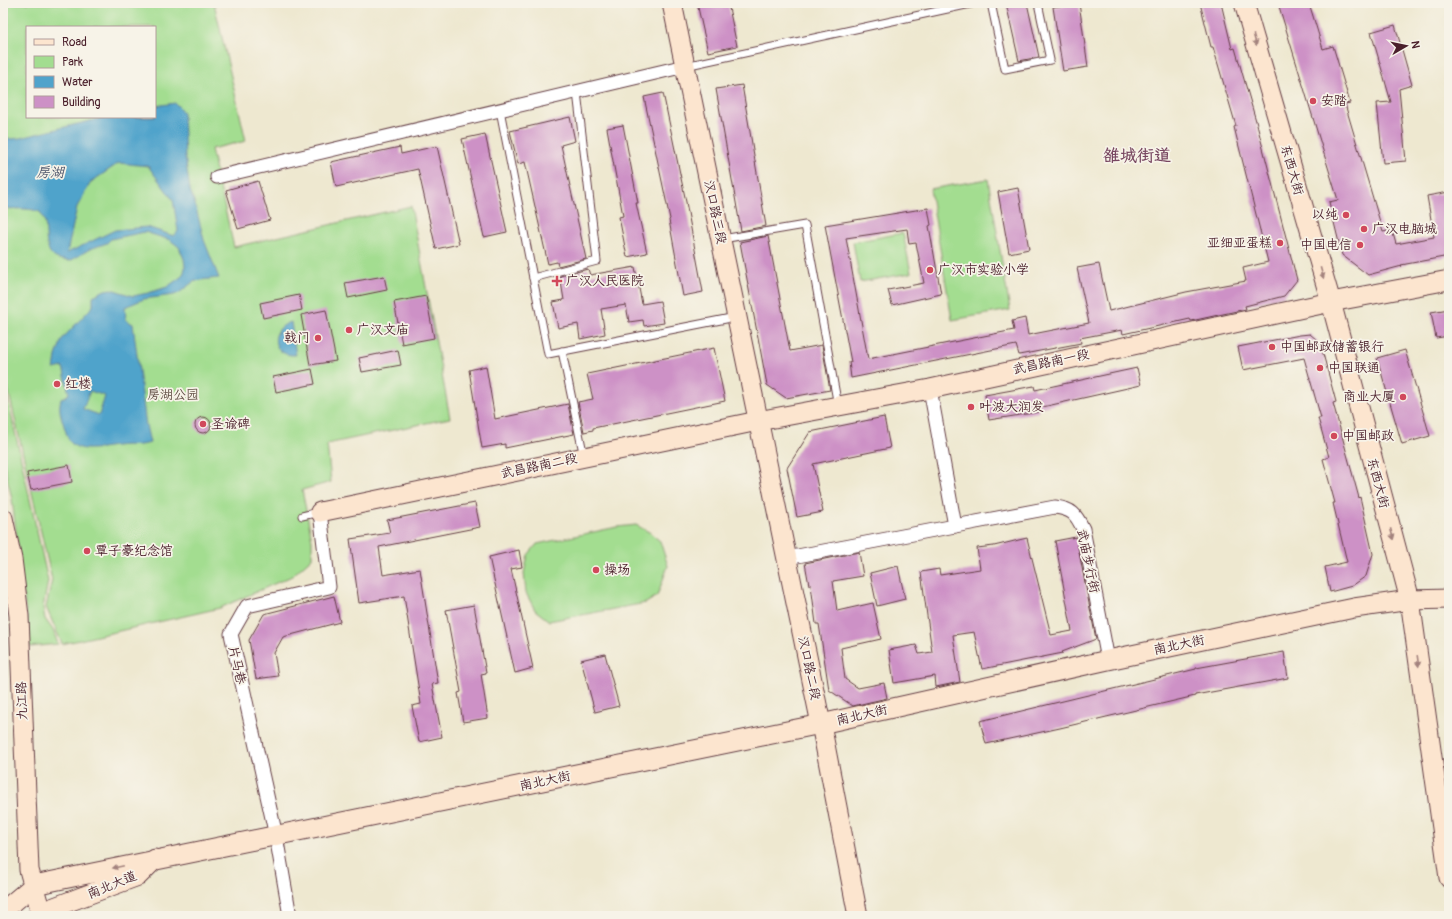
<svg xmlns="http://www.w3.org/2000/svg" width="1452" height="919" font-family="Pangolin,'LXGW WenKai TC',sans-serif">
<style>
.green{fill:#a3dd90;stroke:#767e5e;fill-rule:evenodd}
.water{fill:#50a3cb;stroke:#4d617b;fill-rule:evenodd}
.building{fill:#cd91c6}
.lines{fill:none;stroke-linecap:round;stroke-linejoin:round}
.lane-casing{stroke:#633d44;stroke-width:9}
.street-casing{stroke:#633d44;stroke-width:15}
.secondary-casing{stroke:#633d44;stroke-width:21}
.lane{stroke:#fff;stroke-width:7}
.street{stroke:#fff;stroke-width:13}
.secondary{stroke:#fce5cf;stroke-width:19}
.oneway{fill:#a3827d}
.poi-dot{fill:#d1495b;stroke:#f7f3e8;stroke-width:1.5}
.labels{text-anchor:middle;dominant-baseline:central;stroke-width:3.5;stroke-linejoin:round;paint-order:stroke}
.poi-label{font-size:13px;fill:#4a1f2b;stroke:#f7f3e8;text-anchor:start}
.street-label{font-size:13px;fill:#4a1f2b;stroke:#f7f3e8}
.park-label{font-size:13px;fill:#604e44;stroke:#f7f3e8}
.water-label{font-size:14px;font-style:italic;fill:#4c546b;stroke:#f7f3e8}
.district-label{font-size:17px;font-weight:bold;fill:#784761;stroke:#f7f3e8}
</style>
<rect width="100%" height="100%" fill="#f7f3e8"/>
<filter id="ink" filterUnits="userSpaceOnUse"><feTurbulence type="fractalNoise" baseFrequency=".025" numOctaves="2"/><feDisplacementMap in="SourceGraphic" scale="8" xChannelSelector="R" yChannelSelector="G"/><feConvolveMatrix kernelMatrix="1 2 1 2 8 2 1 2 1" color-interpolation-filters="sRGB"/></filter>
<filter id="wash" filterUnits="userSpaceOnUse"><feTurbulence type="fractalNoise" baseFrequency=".012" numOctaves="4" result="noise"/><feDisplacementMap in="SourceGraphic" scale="16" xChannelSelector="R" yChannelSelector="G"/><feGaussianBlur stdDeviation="0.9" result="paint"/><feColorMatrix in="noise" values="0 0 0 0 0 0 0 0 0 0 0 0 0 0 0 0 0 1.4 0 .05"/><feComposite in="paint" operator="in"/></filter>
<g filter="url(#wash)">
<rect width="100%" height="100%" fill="#eee8d0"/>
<g class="green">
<path d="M3,3H214L246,141L211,149L234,247L411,206L450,418L327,444L331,482L302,490L312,540V558L292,576L220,608L62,644L46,607L52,580L3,367ZM27,27H155V117H27Z"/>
<polygon points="988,179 1010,310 952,320 930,189"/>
<polygon points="903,233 911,273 860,282 853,242"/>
<polygon points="3,377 48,581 43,608 45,619 53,630 58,644 30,647 12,499 3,460"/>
<polygon points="636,525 649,532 660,541 668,566 657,596 646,603 549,621 535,610 526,593 524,573 528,555 537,544 617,527"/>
</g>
<g class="water">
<path d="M175,103L180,108L183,114L185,156L190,190L195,204L204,240L219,278L200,280L193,282L179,293L174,295L144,299L125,307L126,320L133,324L146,425L150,443C137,447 129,444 116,446C103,447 82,454 71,443C67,439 66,431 64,426C61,416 58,409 61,399L69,394L63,367L54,369L56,356L62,339L93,306V296L105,290L111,289L133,296L148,293L167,287L181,277L184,272L185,267L184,259L179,247L170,240L145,232L111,239L107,243L90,249L70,261C65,260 57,260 53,256C44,248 47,233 45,223C44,219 42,215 40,212C27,207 16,210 3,208V137L12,139L20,138L106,117H155V106ZM119,163L148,166L173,200L178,231L174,236L147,227L115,230L67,253L77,207L91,182ZM90,391L105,396L99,415L83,409Z"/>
<path d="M291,322L296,355C271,357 268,329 291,322Z"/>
</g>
<g id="blocks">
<g class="building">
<polygon points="697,3 728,3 737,46 708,52"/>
<polygon points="1006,3 1027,3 1039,57 1019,61"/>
<polygon points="1079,3 1088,67 1063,71 1053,7"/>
<polygon points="1200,3 1221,3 1232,49 1235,48 1256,121 1297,280 1284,296 1245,306 1246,309 1191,321 1190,319 1123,334 1122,330 1080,338 1081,343 1019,355 1016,345 851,378 849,362 851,362 825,225 928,208 931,225 929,226 941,294 892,305 888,290 924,283 916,243 909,244 907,229 846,238 868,359 1014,330 1012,321 1025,318 1028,335 1089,323 1077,268 1099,264 1109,311 1186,292 1246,281 1243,268 1268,262 1234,127 1236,126 1213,47 1211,47"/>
<polygon points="1278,3 1309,3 1323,49 1333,46 1350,103 1345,104 1383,232 1392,230 1396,244 1434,237 1427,196 1449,192 1449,256 1401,265 1402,266 1368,275 1342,255 1329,202 1338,200"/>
<polygon points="1395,25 1412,85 1399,89 1406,161 1383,163 1377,103 1391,102 1371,32"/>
<polygon points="742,85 766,226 741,231 716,89"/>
<polygon points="663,93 686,202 703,292 683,296 669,220 670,219 644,97"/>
<polygon points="570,117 575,141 561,145 586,259 558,266 557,262 548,264 525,162 518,164 510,131"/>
<polygon points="623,125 638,203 636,203 647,253 627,257 619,217 623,216 607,128"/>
<polygon points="485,134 507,232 484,237 462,139"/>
<polygon points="437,146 459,244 436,249 418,169 336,187 331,162 400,147 401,154"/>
<polygon points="258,181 270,220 238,229 226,190"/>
<polygon points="1018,188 1029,249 1009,253 998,192"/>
<polygon points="768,236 790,351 822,345 830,390 786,398 767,385 740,242"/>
<polygon points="635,267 642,304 660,301 664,323 644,326 643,320 629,322 626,305 601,309 605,334 580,339 578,324 558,328 553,302 564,300 560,276 588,269 590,275"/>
<polygon points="384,276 387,290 348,298 345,283"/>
<polygon points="299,295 302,310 263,318 260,303"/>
<polygon points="426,296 434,338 402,344 394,302"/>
<polygon points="1449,309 1449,336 1436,338 1431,312"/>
<polygon points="326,310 336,361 310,365 301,315"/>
<polygon points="1310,334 1317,340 1322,350 1336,402 1333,403 1359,498 1360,497 1373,554 1366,576 1352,586 1330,592 1325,567 1347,562 1333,503 1335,503 1323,459 1329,457 1318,418 1321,418 1304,358 1243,370 1238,347 1300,335"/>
<polygon points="714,348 725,401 593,428 593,430 584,432 578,402 593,399 587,374"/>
<polygon points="398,350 401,365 362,372 359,358"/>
<polygon points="1405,350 1430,436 1402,444 1377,358"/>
<polygon points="486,366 495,419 568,404 574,434 505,448 505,444 482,448 469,370"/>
<polygon points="1137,368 1141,385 1038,408 1039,412 989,420 985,395 1034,386 1035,390"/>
<polygon points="312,369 315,384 276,392 273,377"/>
<circle cx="203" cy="425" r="8"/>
<polygon points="884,417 890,448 813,464 823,512 797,517 787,468 810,432"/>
<polygon points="69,465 72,482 31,490 27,473"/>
<polygon points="475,503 480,527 379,547 383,575 420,569 438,683 432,684 442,737 419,742 412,706 421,704 404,596 359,603 350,539 390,533 387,520"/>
<polygon points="1076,537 1096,639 1062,652 1063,653 982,669 974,632 953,635 960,682 936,687 935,676 894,683 889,650 916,645 919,654 932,652 921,572 939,569 940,575 980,569 977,548 994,546 1027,538 1051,635 1072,631 1055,541"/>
<polygon points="519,550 522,567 511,569 533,668 515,673 489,557"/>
<polygon points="859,552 863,576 833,581 837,611 873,603 881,639 841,648 845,679 858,688 884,683 887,698 853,706 829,690 819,624 816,624 811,585 809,585 805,563"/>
<polygon points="898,566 905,599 877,606 870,573"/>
<polygon points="334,596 340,622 283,637 274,653 278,676 256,679 249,640 264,614"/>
<polygon points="474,605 486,673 481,674 488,718 463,722 458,693 461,692 446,610"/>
<polygon points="1284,652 1288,678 1195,695 1195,696 1060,728 986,744 980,721 1196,669 1196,668"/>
<polygon points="605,654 619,706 595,712 581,660"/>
</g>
</g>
</g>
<g filter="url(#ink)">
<use href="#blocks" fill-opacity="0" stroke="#633d44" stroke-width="1"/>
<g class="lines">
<g class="lane-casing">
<g id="lane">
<polyline points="991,3 1005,69 1050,60 1038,3"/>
<polyline points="685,66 975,3"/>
<polyline points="500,110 548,354 736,317"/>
<polyline points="722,239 805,225 838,406"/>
<polyline points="533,278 597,261 577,92"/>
<polyline points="562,351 584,457"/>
<polyline points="302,516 319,512"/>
</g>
</g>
<g class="street-casing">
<g id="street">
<polyline points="217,177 685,66"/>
<path d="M930,389L955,526L1055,507C1072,509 1076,514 1083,529L1108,660"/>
<polyline points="787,558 955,526"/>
<polyline points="290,916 276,836 231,634 247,606 329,587 320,512"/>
</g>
</g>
<g class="secondary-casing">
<g id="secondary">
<polyline points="672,3 821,724 858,916"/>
<polyline points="1244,3 1331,302 1410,600 1449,878"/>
<polyline points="320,512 758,421 930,389 1331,302 1449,280"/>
<polyline points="3,518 12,559 19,616 29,870 42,916"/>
<polyline points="3,911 34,885 821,724 1108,660 1354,608 1410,600 1449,599"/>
<polyline points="37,916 41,912 138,876 155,859"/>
</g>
</g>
<use href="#lane" class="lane"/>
<use href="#street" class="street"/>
<use href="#secondary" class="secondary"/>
</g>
<defs><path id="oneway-solid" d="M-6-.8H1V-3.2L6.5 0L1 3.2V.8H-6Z"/></defs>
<g class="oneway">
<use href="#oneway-solid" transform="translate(1255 40) rotate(74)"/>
<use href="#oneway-solid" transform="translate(1322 273) rotate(74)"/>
<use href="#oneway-solid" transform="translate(1392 534) rotate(75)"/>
<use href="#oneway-solid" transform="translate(1418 661) rotate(82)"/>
<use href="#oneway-solid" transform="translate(118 867) rotate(168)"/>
</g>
</g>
<g class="poi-dot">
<circle cx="1313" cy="101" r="4"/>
<circle cx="1346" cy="215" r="4"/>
<circle cx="1364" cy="229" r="4"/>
<circle cx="1280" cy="243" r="4"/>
<circle cx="1360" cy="245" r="4"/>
<circle cx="930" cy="270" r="4"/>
<path d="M555 275h4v4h4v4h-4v4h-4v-4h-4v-4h4z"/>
<circle cx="349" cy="330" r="4"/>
<circle cx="318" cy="338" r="4"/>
<circle cx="1272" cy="347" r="4"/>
<circle cx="1320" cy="368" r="4"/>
<circle cx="57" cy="384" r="4"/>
<circle cx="1403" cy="397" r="4"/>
<circle cx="971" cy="407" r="4"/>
<circle cx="203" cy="424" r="4"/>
<circle cx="1334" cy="436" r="4"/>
<circle cx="87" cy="551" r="4"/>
<circle cx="596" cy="570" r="4"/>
</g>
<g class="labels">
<g class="poi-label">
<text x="1321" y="101">安踏</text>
<text x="1338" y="215" text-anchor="end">以纯</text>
<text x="1372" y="229">广汉电脑城</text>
<text x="1272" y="243" text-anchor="end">亚细亚蛋糕</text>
<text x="1352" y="245" text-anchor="end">中国电信</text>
<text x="938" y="270">广汉市实验小学</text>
<text x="566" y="281">广汉人民医院</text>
<text x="357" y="330">广汉文庙</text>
<text x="310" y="338" text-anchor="end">戟门</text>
<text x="1280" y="347">中国邮政储蓄银行</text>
<text x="1328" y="368">中国联通</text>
<text x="65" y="384">红楼</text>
<text x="1395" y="397" text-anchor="end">商业大厦</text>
<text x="979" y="407">叶波大润发</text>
<text x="211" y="424">圣谕碑</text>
<text x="1342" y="436">中国邮政</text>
<text x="95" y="551">覃子豪纪念馆</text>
<text x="604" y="570">操场</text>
</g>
<g class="street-label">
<text transform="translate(1292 170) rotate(74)">东西大街</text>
<text transform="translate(715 212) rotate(78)">汉口路三段</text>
<text transform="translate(1051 362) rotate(-12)">武昌路南一段</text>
<text transform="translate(539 466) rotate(-12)">武昌路南二段</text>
<text transform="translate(1378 483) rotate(75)">东西大街</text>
<text transform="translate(1088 561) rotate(78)">武庙步行街</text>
<text transform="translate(1179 645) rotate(-12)">南北大街</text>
<text transform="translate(237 665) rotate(77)">片马巷</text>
<text transform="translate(809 668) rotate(78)">汉口路二段</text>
<text transform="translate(22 701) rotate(-92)">九江路</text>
<text transform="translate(862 715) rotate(-13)">南北大街</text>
<text transform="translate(545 781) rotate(-12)">南北大街</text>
<text transform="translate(112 885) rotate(-22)">南北大道</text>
</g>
<g class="park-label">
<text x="173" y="395">房湖公园</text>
</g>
<g class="water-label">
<text x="50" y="172">房湖</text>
</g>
<g class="district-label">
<text x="1137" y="155">雒城街道</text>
</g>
</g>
<rect width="1452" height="919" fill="none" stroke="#f7f3e8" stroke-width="16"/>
<rect x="26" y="26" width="130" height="92" fill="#f7f3e8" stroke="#b29e9c"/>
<rect x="34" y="39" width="20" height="6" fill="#fce5cf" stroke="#b29e9c"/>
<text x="62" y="46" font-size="12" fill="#4a1f2b">Road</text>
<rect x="34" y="56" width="20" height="12" fill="#a3dd90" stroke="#b29e9c"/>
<text x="62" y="66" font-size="12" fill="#4a1f2b">Park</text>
<rect x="34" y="76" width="20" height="12" fill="#50a3cb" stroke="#b29e9c"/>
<text x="62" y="86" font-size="12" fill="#4a1f2b">Water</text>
<rect x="34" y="96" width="20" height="12" fill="#cd91c6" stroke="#b29e9c"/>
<text x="62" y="106" font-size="12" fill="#4a1f2b">Building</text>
<g transform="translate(1406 46) rotate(81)" stroke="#f7f3e8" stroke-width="3" paint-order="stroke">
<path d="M0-3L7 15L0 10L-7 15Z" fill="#4a1f2b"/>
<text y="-6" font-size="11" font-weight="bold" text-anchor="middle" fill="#4a1f2b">N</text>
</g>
</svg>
